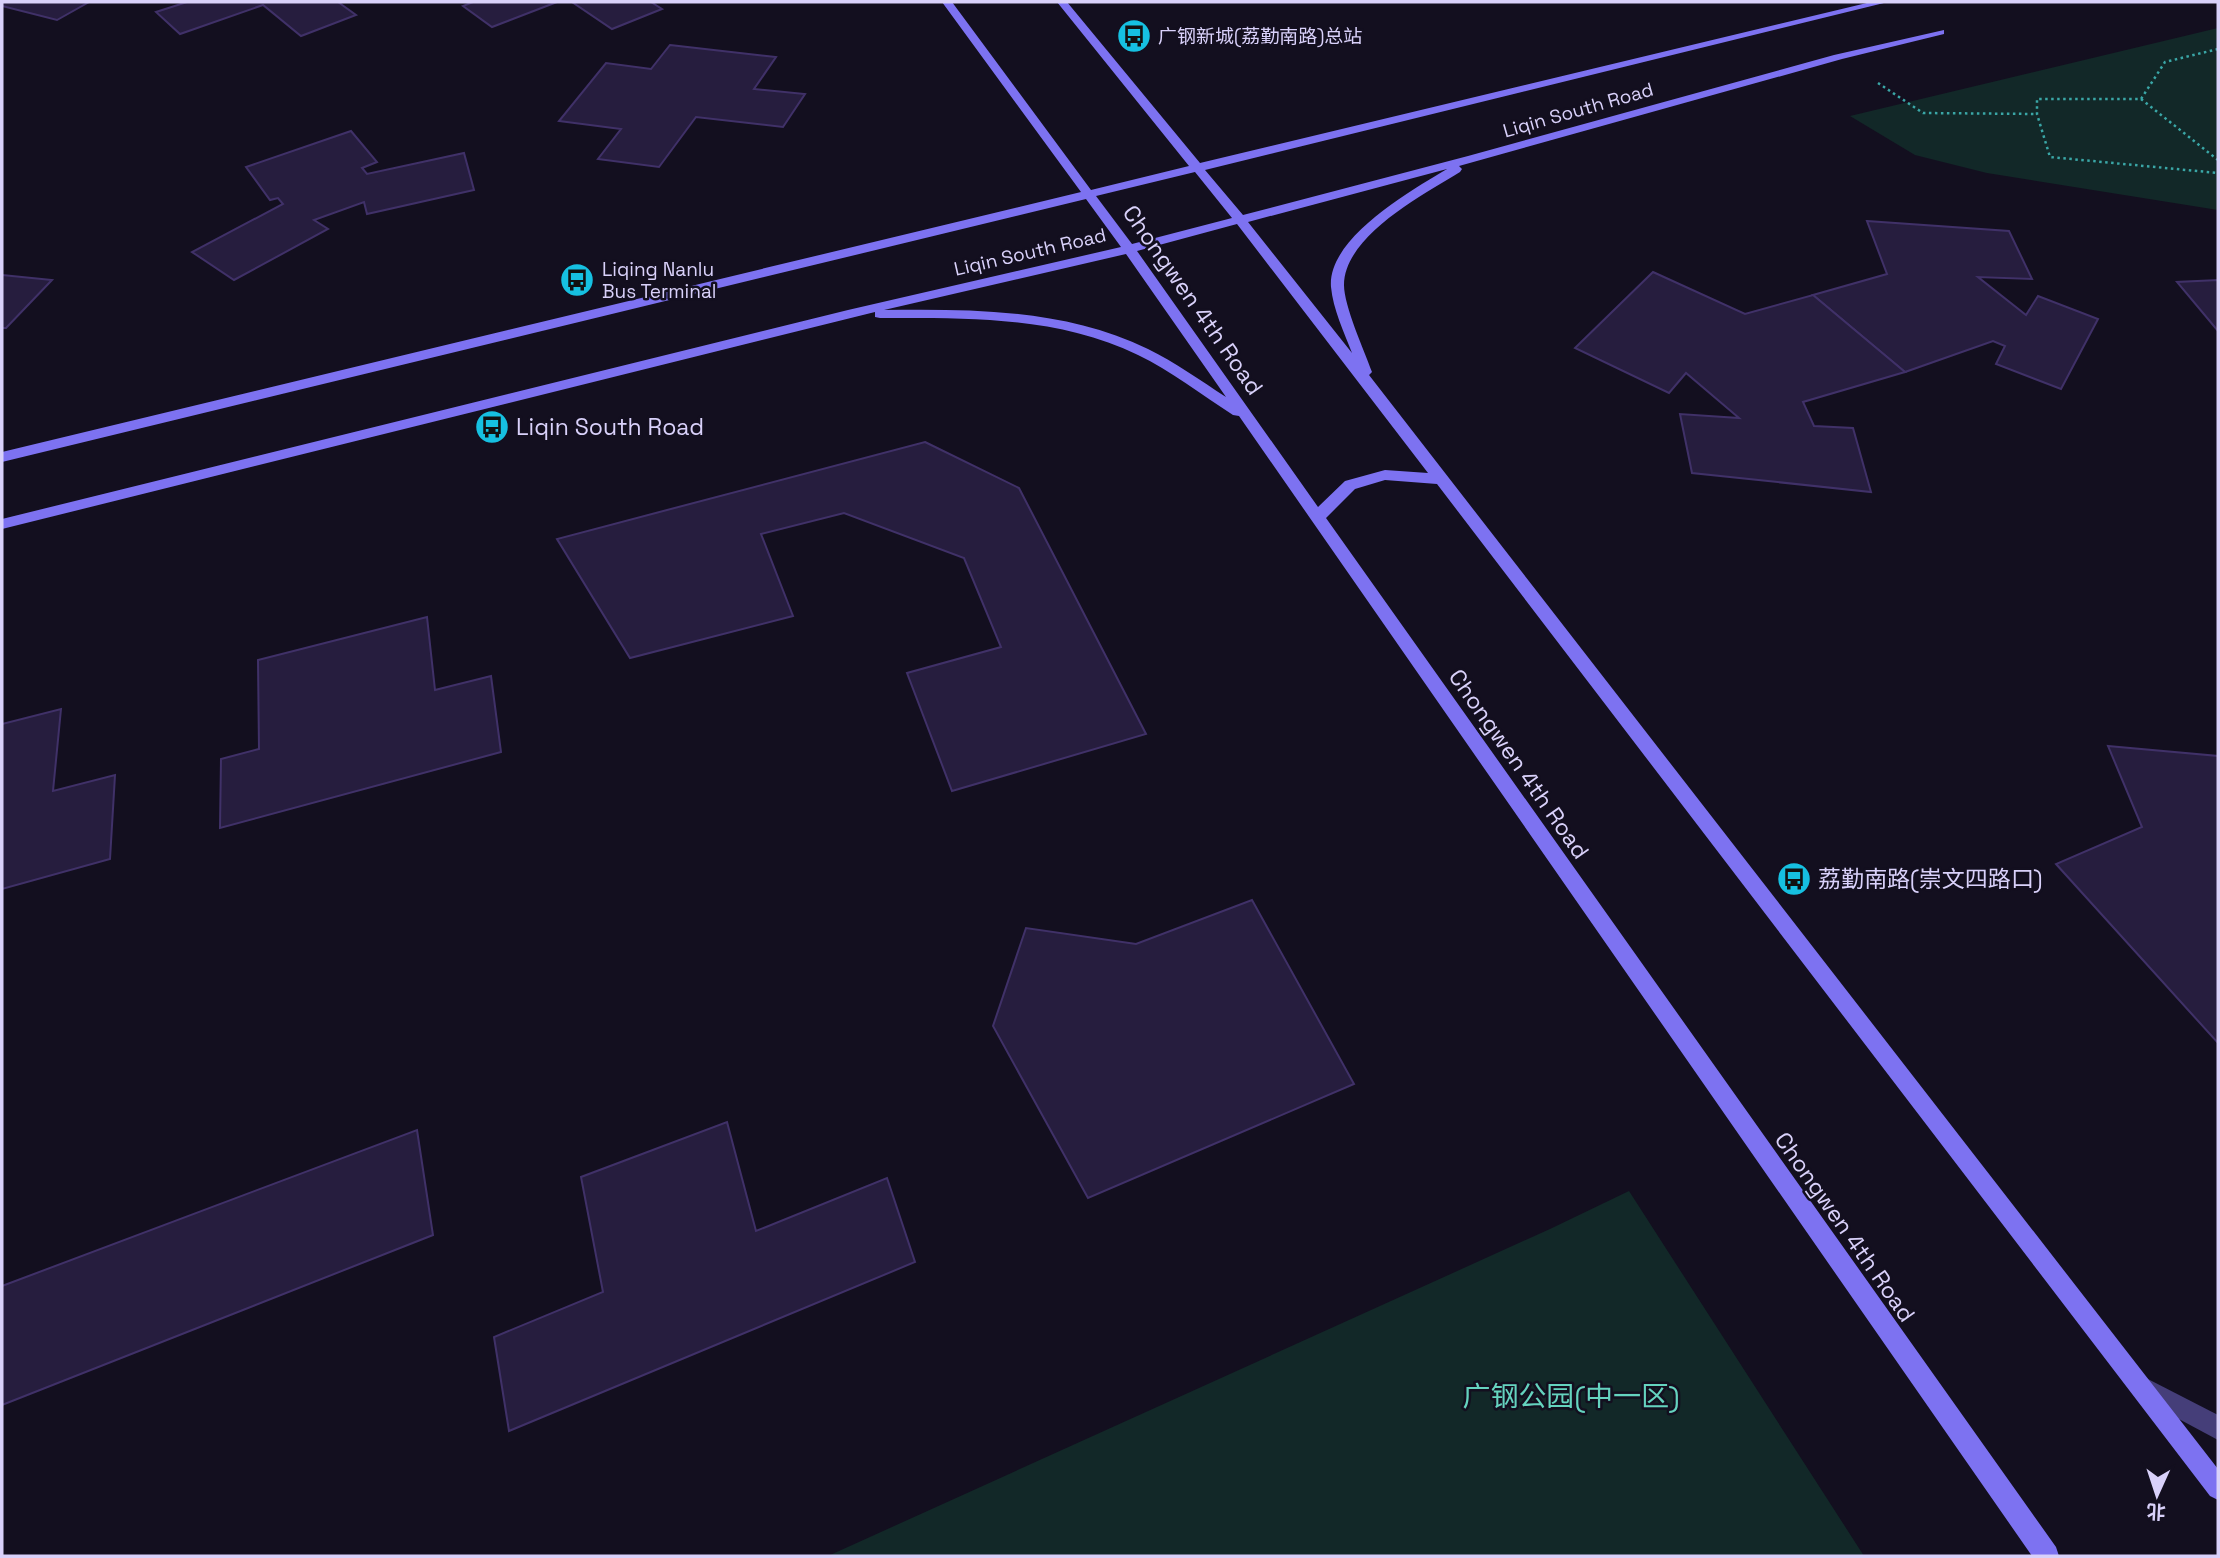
<svg xmlns="http://www.w3.org/2000/svg" width="2220" height="1558" font-family="'Space Grotesk','Noto Sans SC',sans-serif">
<style>
.green{fill:#122828}
.building{fill:#261d3e;stroke:#403168;stroke-width:2}
.lines{fill:none;stroke-linecap:round;stroke-linejoin:round}
.path{stroke:#3aa6a6;stroke-width:2.5;stroke-dasharray:2.5 3.5;stroke-linecap:butt}
.street{fill:#453e79;fill-rule:evenodd}
.secondary{fill:#7d72f1;fill-rule:evenodd}
.labels{text-anchor:middle;dominant-baseline:central;stroke-width:5;stroke-linejoin:round;paint-order:stroke}
.far-poi-label{font-size:19px;fill:#d9d1fa;stroke:#130f1f;text-anchor:start}
.far-street-label{font-size:19px;fill:#d9d1fa;stroke:#130f1f}
.street-label{font-size:23px;fill:#d9d1fa;stroke:#130f1f}
.poi-label{font-size:23px;fill:#d9d1fa;stroke:#130f1f;text-anchor:start}
.near-park-label{font-size:28px;fill:#65d3bf;stroke:#130f1f}
</style>
<rect width="100%" height="100%" fill="#130f1f"/>
<g class="green">
<polygon points="2218,28 2218,210 1987,173 1915,155 1850,116"/>
<polygon points="1629,1191 1864,1556 828,1556 1550,1229"/>
</g>
<g class="building">
<polygon points="2,2 89,2 57,20 2,6"/>
<polygon points="187,2 338,2 356,15 301,36 263,5 180,34 156,12"/>
<polygon points="473,2 557,2 492,27 463,6"/>
<polygon points="572,2 651,2 662,9 612,29"/>
<polygon points="670,45 776,57 754,89 805,94 783,127 696,117 659,167 598,159 621,129 559,121 606,63 651,69"/>
<polygon points="351,131 377,162 362,168 367,174 464,153 474,190 367,214 364,202 314,220 328,229 234,280 192,252 283,204 278,198 270,200 246,167"/>
<polygon points="1867,221 2009,231 2032,279 1978,277 2026,315 2038,296 2098,319 2061,389 1996,364 2005,346 1993,341 1905,372 1813,295 1887,274"/>
<polygon points="1653,272 1745,314 1813,295 1905,372 1803,402 1814,426 1853,428 1871,492 1692,473 1680,414 1739,418 1686,373 1669,393 1575,348"/>
<polygon points="2,275 52,280 6,328 2,328"/>
<polygon points="2218,280 2218,331 2177,282"/>
<polygon points="925,442 1019,488 1146,734 952,791 907,673 1001,647 964,558 844,513 761,534 793,616 630,658 557,539"/>
<polygon points="427,617 435,690 491,676 501,752 220,828 221,759 259,749 258,660"/>
<polygon points="61,709 53,791 115,775 110,859 2,889 2,724"/>
<polygon points="2108,746 2218,756 2218,1043 2056,864 2142,827"/>
<polygon points="1252,900 1354,1084 1088,1198 993,1026 1026,928 1136,944"/>
<polygon points="727,1122 756,1231 887,1178 915,1262 509,1431 494,1337 603,1292 581,1177"/>
<polygon points="417,1130 433,1235 2,1405 2,1286"/>
</g>
<g class="lines">
<g class="path">
<polyline points="2218,49 2165,62 2141,99 2037,99 2037,114 2050,157 2218,173"/>
<polyline points="1878,83 1923,113 2037,114"/>
<polyline points="2141,99 2218,160"/>
</g>
<polygon class="street" points="2144,1377 2218,1415 2218,1440 2136,1396 2133,1388 2136,1380"/>
<path class="secondary" d="M942,2H952L1091,190L1189,166L1057,2H1067L1200,163L1871,2H1888L1205,170L1243,215L1468,156L1834,55L1944,30V34L1842,59L1459,166L1462,169L1460,172C1424,194 1344,236 1344,285C1344,306 1364,350 1372,372L1369,375L2218,1469V1500L2210,1496L1437,484L1385,480L1355,489L1326,518L2056,1547L2059,1556H2032L1239,416L1233,415C1202,395 1171,371 1138,355C1057,316 968,318 880,318L875,317V312L2,529V519L848,310L1121,247L1086,199L2,462V452L1081,192ZM1447,169C1412,190 1327,238 1331,287C1333,309 1344,332 1352,353L1248,222ZM1195,172L1232,218L1132,244L1096,196ZM1237,224L1428,473L1385,470L1345,481L1318,507L1137,251ZM1126,254L1226,397C1201,381 1175,362 1148,349C1065,309 974,309 884,310Z"/>
</g>
<defs>
<g id="bus-disc" transform="scale(1.75)"><circle r="9.5" fill="#16c0e1" stroke="#130f1f"/><path d="M-5-6H5V4H4V6H2V4H-2V6H-4V4H-5ZM-3.5-4V0h7V-4ZM-3.5 1.2v1.5H-2V1.2ZM2 1.2v1.5H3.5V1.2Z" fill="#111"/></g>
</defs>
<g fill-rule="evenodd">
<use href="#bus-disc" x="1134" y="36"/>
<use href="#bus-disc" x="577" y="280"/>
<use href="#bus-disc" x="492" y="427"/>
<use href="#bus-disc" x="1794" y="879"/>
</g>
<g class="labels">
<g class="far-poi-label">
<text x="1158" y="36">广钢新城(荔勤南路)总站</text>
<text x="602" y="269">Liqing Nanlu<tspan x="602" dy="22">Bus Terminal</tspan></text>
</g>
<g class="far-street-label">
<text transform="translate(1578 110) rotate(-16)">Liqin South Road</text>
<text transform="translate(1030 252) rotate(-13)">Liqin South Road</text>
</g>
<g class="street-label">
<text transform="translate(1193 300) rotate(55)">Chongwen 4th Road</text>
<text transform="translate(1519 764) rotate(55)">Chongwen 4th Road</text>
<text transform="translate(1845 1227) rotate(55)">Chongwen 4th Road</text>
</g>
<g class="poi-label">
<text x="516" y="427">Liqin South Road</text>
<text x="1818" y="879">荔勤南路(崇文四路口)</text>
</g>
<g class="near-park-label">
<text x="1571" y="1396">广钢公园(中一区)</text>
</g>
</g>
<rect width="2220" height="1558" fill="none" stroke="#d9d1fa" stroke-width="7"/>
<g transform="translate(2157 1495) rotate(183)" stroke="#130f1f" stroke-width="5" paint-order="stroke">
<path d="M0-5L12 26L0 18L-12 26Z" fill="#d9d1fa"/>
<text y="-10" font-size="19" font-weight="bold" text-anchor="middle" fill="#d9d1fa">北</text>
</g>
</svg>
